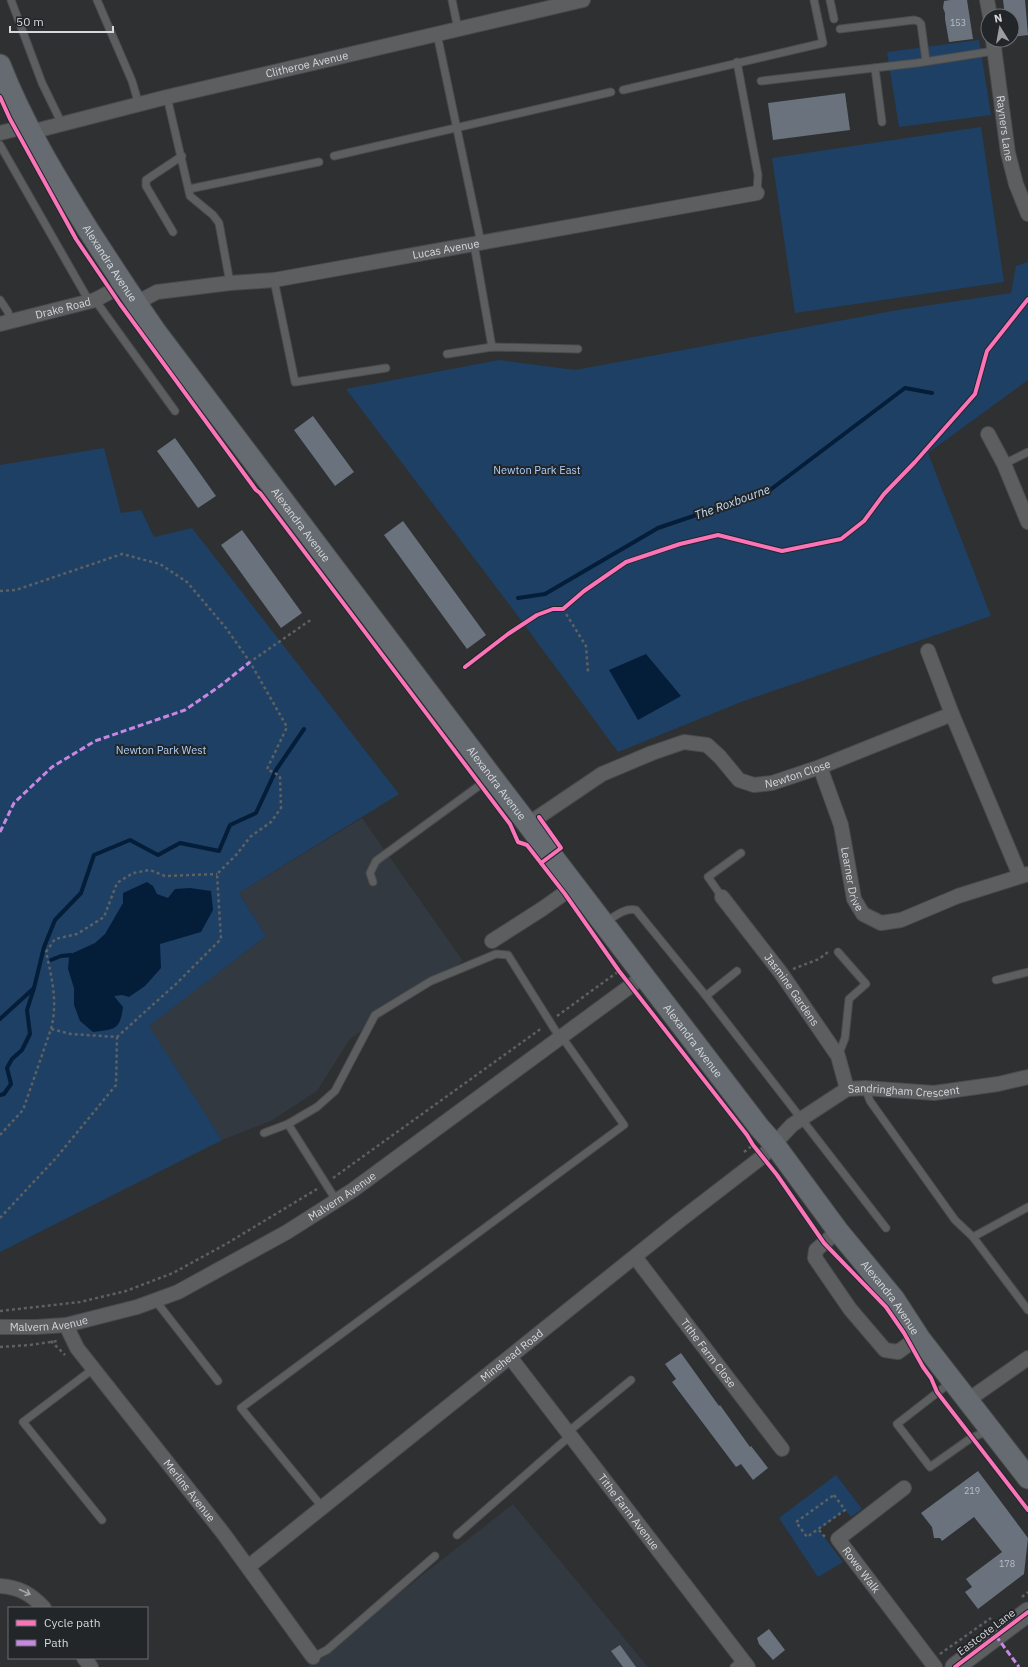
<svg xmlns="http://www.w3.org/2000/svg" width="1028" height="1667" font-family="'IBM Plex Sans',sans-serif">
<style>
.built{fill:#323940}
.green{fill:#1e4065}
.water{fill:#041d39}
.lines{fill:none;stroke-linecap:round;stroke-linejoin:round}
.stream{stroke:#041d39;stroke-width:4}
.building{fill:#69727d}
.lane-casing{stroke:#494b4c;stroke-width:9}
.street-casing{stroke:#494b4c;stroke-width:16}
.secondary-casing{stroke:#494b4c;stroke-width:21}
.primary-casing{stroke:#494b4c;stroke-width:23}
.path{stroke:#5e6061;stroke-width:2.5;stroke-dasharray:3 3;stroke-linecap:butt}
.lane{stroke:#5d5e60;stroke-width:7}
.street{stroke:#5d5e60;stroke-width:14}
.secondary{stroke:#5d5e60;stroke-width:19}
.primary{stroke:#656b70;stroke-width:21}
.quiet{stroke:#c787e3;stroke-width:3;stroke-dasharray:6 3;stroke-linecap:butt}
.cycleway-casing{stroke:#232629;stroke-width:6}
.cycleway{stroke:#fb73b8;stroke-width:4}
.oneway{stroke:#a6a7aa}
.labels{text-anchor:middle;dominant-baseline:central;stroke-width:4;stroke-linejoin:round;paint-order:stroke}
.number-label{font-size:9px;fill:#bbbec4}
.street-label{font-size:11px;fill:#d6d8db;stroke:#232629}
.park-label{font-size:11px;fill:#add1fc;stroke:#232629}
.water-label{font-size:12px;font-style:italic;fill:#c5ddf9;stroke:#232629}
</style>
<rect width="100%" height="100%" fill="#2e3032"/>
<g class="built">
<polygon points="362,818 463,961 350,1039 317,1091 271,1121 222,1140 148,1026 266,936 239,893"/>
<polygon points="513,1504 648,1667 307,1667 421,1576"/>
</g>
<g class="green">
<polygon points="979,40 991,115 899,127 887,52"/>
<polygon points="981,127 1004,282 795,313 772,158"/>
<polygon points="1028,262 1028,380 928,453 991,616 741,702 618,752 515,612 346,389 499,360 575,370 898,310 1011,293 1016,266"/>
<polygon points="104,448 121,513 141,510 154,537 192,528 399,794 239,893 266,936 149,1026 222,1140 0,1252 0,465"/>
<polygon points="836,1475 862,1509 851,1517 845,1510 819,1530 843,1562 818,1577 779,1518"/>
</g>
<g class="water">
<polygon points="646,654 681,696 638,720 609,670"/>
<path d="M147,882L153,886L157,894L168,898L175,889L190,888L211,891L213,910L201,932L160,944L161,968L145,986L129,997L122,995L114,996L123,1007C120,1031 114,1029 93,1032L80,1021L74,1005V988L68,969L69,957L73,953L95,943L105,934L123,903V893Z"/>
</g>
<g class="lines">
<g class="stream">
<polyline points="518,598 545,594 658,528 770,490 905,388 932,393"/>
<polyline points="51,960 61,956 71,955"/>
<polyline points="0,1019 34,988 44,947 55,920 81,893 94,855 130,840 158,855 180,843 219,851 230,825 256,813 276,770 304,729"/>
<polyline points="0,1095 4,1094 11,1084 7,1068 12,1059 22,1050 30,1034 27,1010 34,988"/>
</g>
</g>
<g class="building">
<polygon points="950,0 967,0 973,39 949,42 945,19 945,13 943,8 944,1"/>
<polygon points="1003,0 1025,0 1028,35 1012,37 1012,16 1005,16"/>
<polygon points="845,93 850,130 773,140 768,103"/>
<polygon points="313,416 354,472 335,486 294,430"/>
<polygon points="175,438 216,496 198,508 157,451"/>
<polygon points="403,521 486,635 467,649 384,535"/>
<polygon points="242,530 302,613 281,628 221,545"/>
<polygon points="681,1353 719,1406 720,1405 750,1447 751,1446 768,1468 753,1480 741,1464 736,1467 672,1382 676,1379 665,1364"/>
<polygon points="978,1471 1028,1538 1024,1574 978,1609 965,1592 972,1587 966,1579 1002,1552 974,1517 942,1541 940,1538 934,1538 932,1527 921,1513"/>
<polygon points="769,1629 785,1650 773,1660 759,1644 757,1638"/>
<polygon points="620,1645 636,1667 623,1667 611,1651"/>
</g>
<g class="lines">
<g class="lane-casing">
<g id="lane">
<polyline points="11,0 42,83 62,124"/>
<polyline points="97,0 132,81 139,105"/>
<polyline points="452,0 458,29"/>
<polyline points="830,0 834,19"/>
<polyline points="840,29 914,20 918,21 921,24 926,61"/>
<polyline points="437,34 481,243"/>
<polyline points="737,62 758,175 757,193"/>
<polyline points="875,68 882,122"/>
<polyline points="761,81 917,63 994,51"/>
<polyline points="623,90 823,43 814,0"/>
<polyline points="167,97 190,196 213,215 219,223 230,283"/>
<polyline points="0,145 89,301"/>
<polyline points="334,156 611,92"/>
<polyline points="189,189 319,162"/>
<polyline points="173,232 146,186 146,180 182,156"/>
<polyline points="474,244 492,347"/>
<polyline points="274,280 295,382 386,368"/>
<polyline points="0,300 8,312 10,322"/>
<polyline points="95,300 175,411"/>
<polyline points="447,354 492,347 578,349"/>
<polyline points="1004,464 1028,452"/>
<polyline points="373,882 370,873 376,861 491,777"/>
<polyline points="722,897 708,877 741,853"/>
<path d="M604,923C614,917 625,907 636,910L706,996L886,1228"/>
<polyline points="996,980 1028,972"/>
<polyline points="706,996 737,971"/>
<polyline points="838,1056 845,1038 849,999 866,984 838,952"/>
<polyline points="865,1088 870,1101 955,1220 973,1237 1028,1310"/>
<polyline points="288,1124 336,1200"/>
<polyline points="264,1133 288,1124 317,1107 335,1091 375,1015 431,981 496,954 508,955 560,1038"/>
<polyline points="973,1237 1028,1207"/>
<polyline points="155,1300 218,1381"/>
<polyline points="93,1369 23,1422 102,1520"/>
<polyline points="951,1382 897,1424 930,1467 971,1438 988,1431"/>
<polyline points="568,1432 631,1380"/>
<polyline points="323,1508 241,1408 624,1125 562,1037"/>
<polyline points="457,1535 571,1435"/>
<polyline points="313,1657 327,1650 435,1556"/>
<polyline points="734,1667 742,1660"/>
</g>
</g>
<g class="street-casing">
<g id="street">
<polyline points="987,0 990,16"/>
<path id="s1" d="M993,40L1008,153L1016,184L1028,214"/>
<path id="s2" d="M31,132L167,97L583,0"/>
<polyline points="0,133 28,126"/>
<path id="s3" d="M136,303L157,292L230,283L274,280L757,193"/>
<path id="s4" d="M0,324L95,300L123,285"/>
<polyline points="988,434 1004,464 1028,522"/>
<polyline points="928,651 952,714 1020,876"/>
<path id="s5" d="M820,767L841,825L854,899L863,914L881,923L901,920L958,896L1028,874"/>
<path id="s6" d="M528,824L602,774L652,753L684,742L707,745L720,757L739,780L754,785L772,783L820,767L952,714"/>
<path id="s7" d="M722,897L781,973L838,1056L847,1089"/>
<polyline points="492,941 542,909 576,885"/>
<polyline points="838,1231 816,1250 815,1258 850,1309 885,1350 898,1352 909,1344 920,1339"/>
<path id="s8" d="M635,1257L782,1449"/>
<path id="s9" d="M66,1325L77,1348L223,1533L313,1657"/>
<path id="s10" d="M0,1327H36L66,1325L137,1307L178,1292L287,1232L353,1190L644,976"/>
<path id="s11" d="M510,1357L748,1667"/>
<polyline points="968,1400 1028,1358"/>
<path id="s12" d="M904,1488L838,1539L935,1667"/>
<path id="s13" d="M248,1567L679,1221L762,1157L792,1125L847,1089L865,1088L934,1093L998,1084L1028,1077"/>
<path d="M0,1586C19,1587 31,1594 44,1608"/>
<polyline points="84,1658 91,1667"/>
</g>
</g>
<g class="secondary-casing">
<polyline id="secondary" points="955,1667 1028,1612"/>
</g>
<g class="primary-casing">
<g id="primary">
<path id="s14" d="M0,65C23,124 56,178 89,231C111,265 133,299 156,332C355,598 557,863 759,1127L774,1144L838,1231L894,1299L920,1339L1028,1478"/>
</g>
</g>
<g class="path">
<polyline points="0,591 16,590 122,554 160,564 187,582 226,628 250,662 312,619"/>
<polyline points="563,609 586,646 588,672"/>
<polyline points="793,969 819,959 828,952"/>
<polyline points="557,1016 619,971"/>
<path d="M51,1029C58,1003 52,978 46,952L55,939L77,934L104,917L117,883L133,873L150,870L165,876L217,874"/>
<polyline points="0,1135 23,1110 51,1029 71,1034 117,1037 177,983 221,939 217,874 237,854 250,837 271,822 281,808 280,776 267,769 287,727 250,662"/>
<polyline points="744,1152 753,1145"/>
<polyline points="333,1178 542,1028"/>
<polyline points="0,1218 56,1158 116,1085 117,1037"/>
<polyline points="0,1311 80,1302 126,1291 173,1273 226,1244 317,1189"/>
<polyline points="51,1341 65,1355"/>
<polyline points="0,1347 30,1345 57,1341"/>
<polygon points="834,1495 845,1510 807,1537 796,1522"/>
<polyline points="819,1530 825,1537"/>
<polyline points="1022,1597 1028,1592"/>
<polyline points="940,1654 991,1618"/>
</g>
<use href="#lane" class="lane"/>
<use href="#street" class="street"/>
<use href="#secondary" class="secondary"/>
<use href="#primary" class="primary"/>
<g class="quiet">
<polyline points="0,832 14,803 52,767 95,741 185,710 220,686 250,662"/>
<polyline points="996,1636 1019,1667"/>
</g>
<g class="cycleway-casing">
<g id="cycleway">
<polyline points="0,97 10,119 76,239 120,304 256,490 260,493 510,824 518,842 527,845 565,894 619,971 747,1135 753,1145 777,1175 824,1243 886,1307 904,1333 923,1367 931,1378 937,1392 1028,1510"/>
<polyline points="465,667 508,634 537,615 553,609 563,609 584,591 626,562 680,544 718,535 782,551 841,539 864,521 884,494 915,462 975,394 987,351 1028,299"/>
<polyline points="539,817 561,848 541,863"/>
<polyline points="955,1667 1028,1612"/>
</g>
</g>
<use href="#cycleway" class="cycleway"/>
</g>
<defs><path id="oneway-shaft" d="M-6 0H5M1.5-3L5.5 0L1.5 3" fill="none" stroke-width="1.6" stroke-linecap="round" stroke-linejoin="round"/></defs>
<use class="oneway" href="#oneway-shaft" transform="translate(25 1592) rotate(25)"/>
<g class="labels">
<g class="number-label">
<text x="958" y="22">153</text>
<text x="972" y="1490">219</text>
<text x="1007" y="1563">178</text>
</g>
<g class="street-label">
<text stroke="none"><textPath href="#s2" startOffset="284">Clitheroe Avenue</textPath></text>
<text stroke="none"><textPath href="#s1" startOffset="89">Rayners Lane</textPath></text>
<text stroke="none"><textPath href="#s3" startOffset="316">Lucas Avenue</textPath></text>
<text stroke="none"><textPath href="#s14" startOffset="227">Alexandra Avenue</textPath></text>
<text stroke="none"><textPath href="#s4" startOffset="65">Drake Road</textPath></text>
<text stroke="none"><textPath href="#s14" startOffset="551">Alexandra Avenue</textPath></text>
<text stroke="none"><textPath href="#s6" startOffset="309">Newton Close</textPath></text>
<text stroke="none"><textPath href="#s14" startOffset="875">Alexandra Avenue</textPath></text>
<text stroke="none"><textPath href="#s5" startOffset="117">Learner Drive</textPath></text>
<text stroke="none"><textPath href="#s7" startOffset="116">Jasmine Gardens</textPath></text>
<text stroke="none"><textPath href="#s14" startOffset="1199">Alexandra Avenue</textPath></text>
<text stroke="none"><textPath href="#s13" startOffset="824">Sandringham Crescent</textPath></text>
<text stroke="none"><textPath href="#s10" startOffset="373">Malvern Avenue</textPath></text>
<text stroke="none"><textPath href="#s14" startOffset="1523">Alexandra Avenue</textPath></text>
<text stroke="none"><textPath href="#s10" startOffset="49">Malvern Avenue</textPath></text>
<text stroke="none"><textPath href="#s8" startOffset="121">Tithe Farm Close</textPath></text>
<text stroke="none"><textPath href="#s13" startOffset="338">Minehead Road</textPath></text>
<text stroke="none"><textPath href="#s9" startOffset="207">Merlins Avenue</textPath></text>
<text stroke="none"><textPath href="#s11" startOffset="195">Tithe Farm Avenue</textPath></text>
<text stroke="none"><textPath href="#s12" startOffset="122">Rowe Walk</textPath></text>
<text transform="translate(986 1632) rotate(-37)">Eastcote Lane</text>
</g>
<g class="park-label">
<text x="537" y="470">Newton Park East</text>
<text x="161" y="750">Newton Park West</text>
</g>
<g class="water-label">
<text transform="translate(732 502) rotate(-20)">The Roxbourne</text>
</g>
</g>
<rect x="8" y="1607" width="140" height="52" fill="#232629" stroke="#6b6d70"/>
<rect x="16" y="1620" width="20" height="6" fill="#fb73b8" stroke="#6b6d70"/>
<text x="44" y="1627" font-size="12" fill="#d6d8db">Cycle path</text>
<rect x="16" y="1640" width="20" height="6" fill="#c787e3" stroke="#6b6d70"/>
<text x="44" y="1647" font-size="12" fill="#d6d8db">Path</text>
<g transform="translate(1000 28) rotate(349)"><circle r="19" fill="#232629" stroke="#6b6d70"/>
<path d="M0-3L7 15L0 10L-7 15Z" fill="#9b9da0"/>
<text y="-6" font-size="11" font-weight="bold" text-anchor="middle" fill="#d6d8db">N</text>
</g>
<path d="M10 26v6h103v-6" fill="none" stroke="#d6d8db" stroke-width="2"/>
<text x="16" y="26" font-size="12" fill="#d6d8db" stroke="#232629" stroke-width="3" paint-order="stroke">50 m</text>
</svg>
